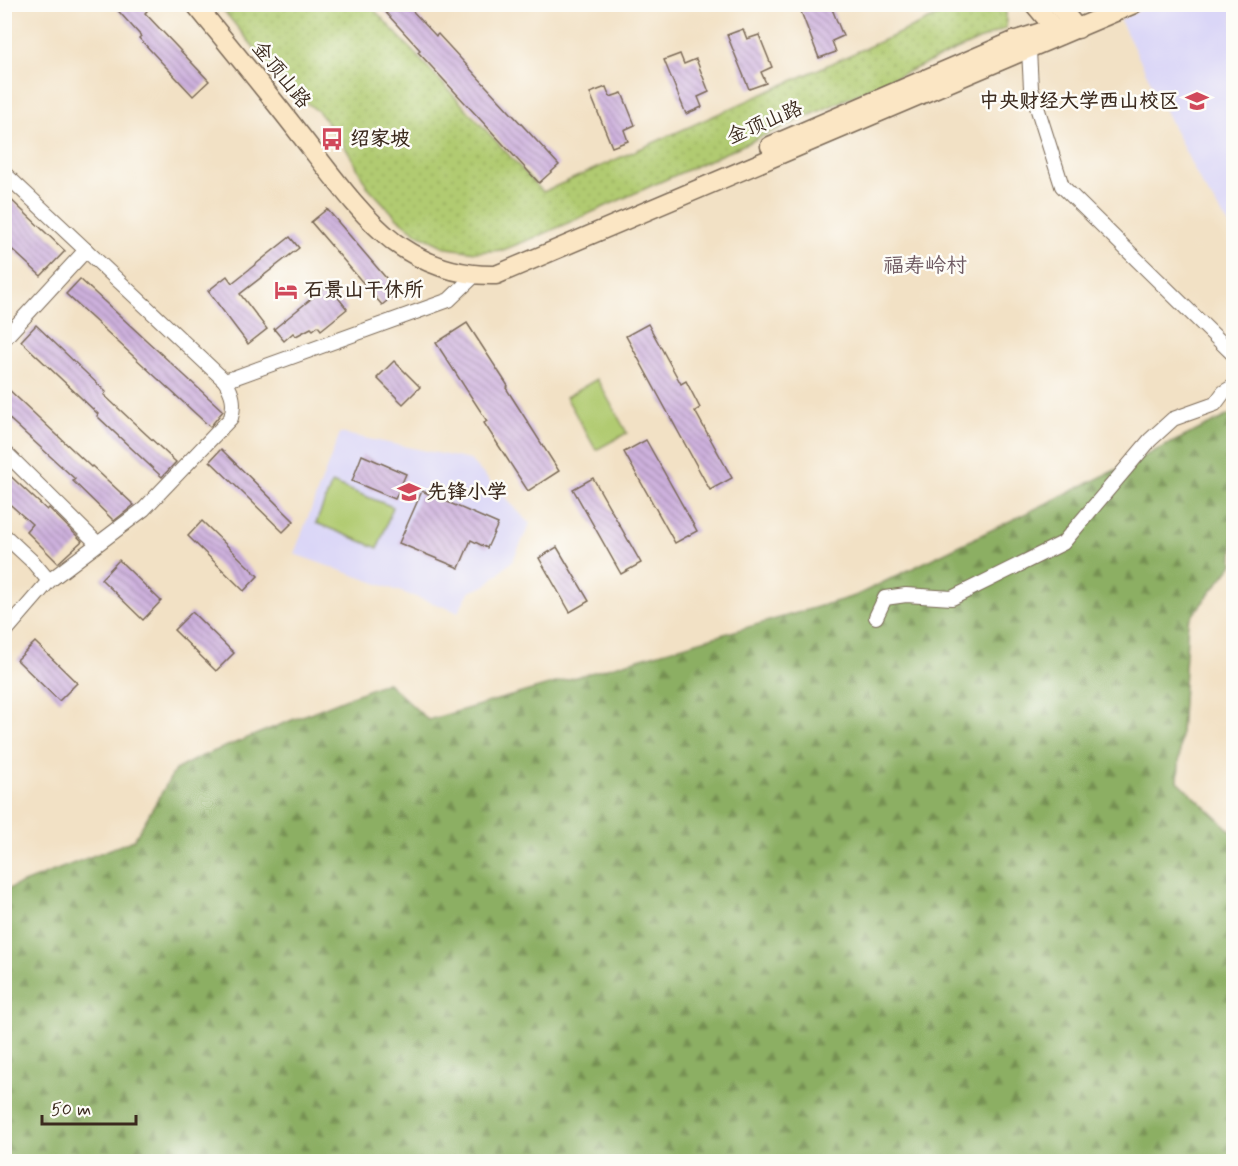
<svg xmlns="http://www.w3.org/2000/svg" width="1238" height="1166" font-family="Mynerve,'LXGW WenKai TC',sans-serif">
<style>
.built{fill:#dad6f7}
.grass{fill:#b1cb71;stroke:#767a48;stroke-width:1.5}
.forest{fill:url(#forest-firs);stroke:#646c40;stroke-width:1.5}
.park{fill:url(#park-dots);stroke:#767a48;stroke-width:1.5}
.building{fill:url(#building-back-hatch)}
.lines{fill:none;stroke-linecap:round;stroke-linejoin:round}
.street-casing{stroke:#7b6a58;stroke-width:16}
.secondary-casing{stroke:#7b6a58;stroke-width:21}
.street{stroke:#fff;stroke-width:14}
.secondary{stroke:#fbe6c4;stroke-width:18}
.labels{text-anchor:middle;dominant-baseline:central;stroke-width:5;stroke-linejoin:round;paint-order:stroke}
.street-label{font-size:20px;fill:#3b2a1e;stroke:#fdfcf7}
.poi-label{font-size:20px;font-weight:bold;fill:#3b2a1e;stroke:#fdfcf7;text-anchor:start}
.neighbourhood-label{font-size:21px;fill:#6e5961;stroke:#fdfcf7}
</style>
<defs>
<pattern id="forest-firs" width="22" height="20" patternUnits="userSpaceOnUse" patternTransform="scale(1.5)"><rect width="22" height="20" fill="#8caf63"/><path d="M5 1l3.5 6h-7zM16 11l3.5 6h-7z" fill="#748f51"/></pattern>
<pattern id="park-dots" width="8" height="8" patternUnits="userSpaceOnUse" patternTransform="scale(1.5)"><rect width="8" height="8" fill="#b1cb71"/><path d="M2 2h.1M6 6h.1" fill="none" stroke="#99ae61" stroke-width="1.8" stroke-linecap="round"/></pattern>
<pattern id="building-back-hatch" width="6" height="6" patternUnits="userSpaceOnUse" patternTransform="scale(1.5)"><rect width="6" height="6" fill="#cdb1dd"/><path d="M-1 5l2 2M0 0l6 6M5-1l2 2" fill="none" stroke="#a890b3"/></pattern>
</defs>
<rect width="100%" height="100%" fill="#fdfcf7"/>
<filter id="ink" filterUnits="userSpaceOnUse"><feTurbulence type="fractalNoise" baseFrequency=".0167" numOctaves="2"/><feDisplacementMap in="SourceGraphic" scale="12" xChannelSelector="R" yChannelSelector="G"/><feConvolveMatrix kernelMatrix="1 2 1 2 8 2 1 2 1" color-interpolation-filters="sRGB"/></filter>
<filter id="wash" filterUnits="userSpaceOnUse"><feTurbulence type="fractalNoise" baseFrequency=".008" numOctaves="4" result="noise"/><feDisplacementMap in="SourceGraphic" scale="24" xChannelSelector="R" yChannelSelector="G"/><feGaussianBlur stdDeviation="1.35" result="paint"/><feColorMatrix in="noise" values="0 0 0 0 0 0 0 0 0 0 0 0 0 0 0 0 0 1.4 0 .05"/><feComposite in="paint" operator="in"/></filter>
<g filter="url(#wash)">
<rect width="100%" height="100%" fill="#f2e1c5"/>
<g class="built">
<polygon points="1151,5 1233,5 1233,231 1201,183 1120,20"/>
<polygon points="340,433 470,460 530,524 513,560 485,586 469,592 458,612 294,554"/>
</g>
<g class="grass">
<polygon points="597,379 627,433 596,450 566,397"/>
<polygon points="332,483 393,507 378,548 316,523"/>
</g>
<polygon class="forest" points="1233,413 1233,564 1188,621 1178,781 1233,833 1233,1161 5,1162 5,890 134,840 175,770 200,757 387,682 428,720 855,596"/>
<polygon class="park" points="219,5 370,5 543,192 962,5 1000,5 1006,12 1006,28 541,235 503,250 476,252 447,248 418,234 397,218 367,186 349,153 319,112 289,90"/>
<g id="blocks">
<g class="building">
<polygon points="112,4 141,4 147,11 145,13 209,81 193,96 139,38 141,36"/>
<polygon points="378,4 406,4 436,36 438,34 559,165 539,183 418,52 420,50"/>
<polygon points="798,4 816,4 818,8 830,4 843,36 832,41 836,52 819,58"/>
<polygon points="743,29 747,39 759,35 772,67 761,72 766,83 749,89 727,35"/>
<polygon points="680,54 684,64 696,59 709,92 698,97 702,107 686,114 664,60"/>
<polygon points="606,87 610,97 622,93 635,125 624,130 628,141 612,147 590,93"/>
<polygon points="4,193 65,251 41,276 4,242"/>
<polygon points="327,209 398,292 382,305 311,222"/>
<polygon points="290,237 299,248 240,294 267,329 248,344 208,291 227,276 232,283"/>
<polygon points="80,279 223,411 210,427 66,294"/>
<polygon points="328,285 347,309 321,330 318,326 313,330 311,328 296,336 293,333 284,341 274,329"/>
<polygon points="467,323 508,386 506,388 559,471 528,491 484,423 487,421 436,343"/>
<polygon points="648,324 681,384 686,381 700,408 695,411 732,478 710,490 626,336"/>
<polygon points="36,325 106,392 104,395 176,462 162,477 97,416 98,414 21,341"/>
<polygon points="394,361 420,387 403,404 377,378"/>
<polygon points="4,385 91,467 92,466 134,505 114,521 73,481 75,479 4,414"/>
<polygon points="646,440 697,531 675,543 624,452"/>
<polygon points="221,449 294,521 283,532 210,461"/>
<polygon points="362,455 406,474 395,499 352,481"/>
<polygon points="4,470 47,510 49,508 82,541 58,563 26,531 32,524 4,499"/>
<polygon points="593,478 641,563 621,574 573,489"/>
<polygon points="422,491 498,524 487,548 471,540 459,568 399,543"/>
<polygon points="202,521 258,576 244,591 188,536"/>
<polygon points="557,547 589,601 570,612 539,558"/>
<polygon points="119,560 161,601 143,620 101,579"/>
<polygon points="192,612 234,653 216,671 174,630"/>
<polygon points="35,642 77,683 59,701 17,660"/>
</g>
</g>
</g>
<g filter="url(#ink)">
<use href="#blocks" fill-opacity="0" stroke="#7b6a58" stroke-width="1.5"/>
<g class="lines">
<g class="street-casing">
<g id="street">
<polyline points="1029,50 1031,88 1062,186 1234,355"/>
<path d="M4,173L225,381C233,394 235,403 231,418L144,509L49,581L4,633"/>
<polyline points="4,339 86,250"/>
<polyline points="225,381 449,300 475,275"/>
<polyline points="4,451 96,542"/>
<polyline points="4,535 33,562 49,581"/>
<polyline points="876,617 885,598 906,595 952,598 1063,543 1150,440 1173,419 1215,404 1224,392 1234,386"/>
</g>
</g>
<g class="secondary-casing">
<g id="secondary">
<path d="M195,4C230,47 265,89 298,132C326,167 359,215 394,242C424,264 459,276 496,275L1134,4"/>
<polyline points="1034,4 1060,35"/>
<polyline points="1057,4 1078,29"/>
<polyline points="770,146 1016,40 1054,28 1061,28"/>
</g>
</g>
<use href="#street" class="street"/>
<use href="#secondary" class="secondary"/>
</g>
</g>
<defs>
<g id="university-bare" transform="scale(1.8)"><path d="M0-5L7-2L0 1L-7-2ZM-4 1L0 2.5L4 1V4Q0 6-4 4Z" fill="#d1495b" stroke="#fdfcf7" stroke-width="2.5" paint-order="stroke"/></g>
<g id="bus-bare" transform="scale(1.8)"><path d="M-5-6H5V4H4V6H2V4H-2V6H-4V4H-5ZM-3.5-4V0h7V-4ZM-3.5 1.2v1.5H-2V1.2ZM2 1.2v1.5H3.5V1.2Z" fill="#d1495b" stroke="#fdfcf7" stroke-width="2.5" paint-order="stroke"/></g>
<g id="hotel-bare" transform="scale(1.8)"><path d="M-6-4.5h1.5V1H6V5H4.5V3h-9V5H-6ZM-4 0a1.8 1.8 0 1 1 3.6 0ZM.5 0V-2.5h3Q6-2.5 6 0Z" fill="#d1495b" stroke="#fdfcf7" stroke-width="2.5" paint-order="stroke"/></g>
<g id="school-bare" transform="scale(1.8)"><path d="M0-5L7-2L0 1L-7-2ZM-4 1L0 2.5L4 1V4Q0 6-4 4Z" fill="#d1495b" stroke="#fdfcf7" stroke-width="2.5" paint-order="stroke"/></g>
</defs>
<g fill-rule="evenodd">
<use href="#university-bare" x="1197" y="101"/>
<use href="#bus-bare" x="332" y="139"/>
<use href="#hotel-bare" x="286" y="290"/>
<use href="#school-bare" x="409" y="492"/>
</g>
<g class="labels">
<g class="street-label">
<text transform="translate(281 75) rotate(51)">金顶山路</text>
<text transform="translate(765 123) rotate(-23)">金顶山路</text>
</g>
<g class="poi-label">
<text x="1179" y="101" text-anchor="end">中央财经大学西山校区</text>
<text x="350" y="139">绍家坡</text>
<text x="304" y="290">石景山干休所</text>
<text x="427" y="492">先锋小学</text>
</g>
<g class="neighbourhood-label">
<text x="925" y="266">福寿岭村</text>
</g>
</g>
<rect width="1238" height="1166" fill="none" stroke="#fdfcf7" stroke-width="24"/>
<path d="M42 1115v9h94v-9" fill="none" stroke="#3b2a1e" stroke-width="3"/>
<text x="51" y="1115" font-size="18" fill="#3b2a1e" stroke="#fdfcf7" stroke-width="4.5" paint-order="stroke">50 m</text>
</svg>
